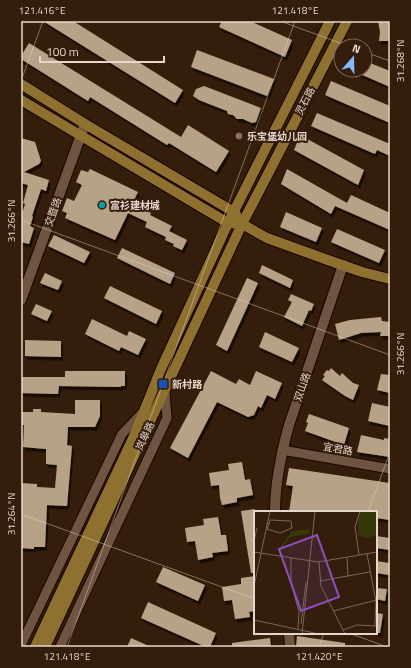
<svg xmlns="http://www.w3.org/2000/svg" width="411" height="668" font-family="'Titillium Web','Noto Sans SC',sans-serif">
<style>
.building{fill:#b8a287;filter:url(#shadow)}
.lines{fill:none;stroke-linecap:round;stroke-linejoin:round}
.minor-casing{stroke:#1a0600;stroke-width:11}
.tertiary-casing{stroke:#1a0600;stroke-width:12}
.secondary-casing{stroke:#1a0600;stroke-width:12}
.minor{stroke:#6f5441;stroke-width:9}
.tertiary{stroke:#6f5441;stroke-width:10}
.secondary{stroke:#8e7130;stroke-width:10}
.ticks{fill:none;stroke:#e6d6cb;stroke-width:1;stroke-opacity:0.45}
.education-dot{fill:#8d6e63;stroke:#341d0b;stroke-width:1.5}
.culture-dot{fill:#0f9aa8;stroke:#341d0b;stroke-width:1.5}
.transit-dot{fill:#1a4fb4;stroke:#341d0b;stroke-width:1.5}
.labels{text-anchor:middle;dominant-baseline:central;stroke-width:4;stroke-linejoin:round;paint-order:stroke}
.street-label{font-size:10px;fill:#e6d6cb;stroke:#341d0b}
.poi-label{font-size:10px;font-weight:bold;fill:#e6d6cb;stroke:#341d0b;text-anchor:start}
.inset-road{fill:none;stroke:#7b6758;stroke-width:1}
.view{fill:#904ec1;fill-opacity:0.15;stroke:#904ec1;stroke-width:2}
.inset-edge{fill:none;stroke:#e6d6cb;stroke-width:2}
.neatline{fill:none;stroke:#e6d6cb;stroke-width:1.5}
.ticks-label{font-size:10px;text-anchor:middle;fill:#e6d6cb}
</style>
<defs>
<filter id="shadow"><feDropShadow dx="2" dy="3.5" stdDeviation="0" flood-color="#0009"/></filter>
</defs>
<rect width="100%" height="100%" fill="#341d0b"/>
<g class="building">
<polygon points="43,21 73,21 183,90 175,103"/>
<polygon points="222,21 250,21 292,40 285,57 219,27"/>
<polygon points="378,21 390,21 390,41 379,41 380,32"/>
<polygon points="29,43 181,137 188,125 229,151 216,172 169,143 167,145 90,97 88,101 21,59 21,56"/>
<polygon points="197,50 274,79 267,96 191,67"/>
<polygon points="365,61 390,71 390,87 351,70 365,70"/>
<polygon points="331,81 390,106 390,123 325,95"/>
<polygon points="204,86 261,108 256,122 252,123 243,119 237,119 233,115 228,114 227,111 199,100 193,96 196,89"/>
<polygon points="317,113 390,144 390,156 377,150 375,154 311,126"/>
<polygon points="300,135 364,170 358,185 294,150"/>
<polygon points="21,138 35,142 41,161 39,164 24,172 49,180 46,191 41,189 32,216 33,217 30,226 34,228 29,244 21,242 21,217 25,204 23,203 28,185 21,183"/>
<polygon points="90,169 138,192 132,204 151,213 150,215 172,226 169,231 187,240 182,250 173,246 174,244 165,240 166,237 145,227 147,222 128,213 115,240 65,218 67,213 62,211 67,198 74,201 82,185 76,182 81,170 88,172"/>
<polygon points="287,169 347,203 351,195 390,213 390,230 335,206 331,214 281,184"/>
<polygon points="286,212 322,228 316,242 280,227"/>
<polygon points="337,229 385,250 379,263 331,242"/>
<polygon points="54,235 90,252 84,263 48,246"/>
<polygon points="122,248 175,273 170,284 117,258"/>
<polygon points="262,265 293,280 290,288 259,273"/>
<polygon points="45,273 62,281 58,290 40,283"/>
<polygon points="247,278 258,283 227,351 216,345"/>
<polygon points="110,286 162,311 156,324 104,298"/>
<polygon points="291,294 314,304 311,311 309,310 302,326 284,317 292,302 288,300"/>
<polygon points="36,304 52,311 47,321 31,314"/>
<polygon points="381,317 382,321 390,322 390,336 380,336 381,332 361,333 339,340 335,324 350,320"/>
<polygon points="92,319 127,336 129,331 146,339 138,355 121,347 119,351 85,334"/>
<polygon points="265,332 299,348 292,362 259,347"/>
<polygon points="25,340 61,341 61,357 25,356"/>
<polygon points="331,368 340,376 342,373 353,383 359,385 353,400 345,396 322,380 325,376 323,375 327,370 329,371"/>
<polygon points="65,371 125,371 125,386 121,386 121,387 59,386 58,394 21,393 21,377 65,377"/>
<polygon points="211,371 236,384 239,379 250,385 256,371 282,383 275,399 267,395 261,408 258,406 254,415 248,417 217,402 188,458 170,448"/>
<polygon points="381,374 390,375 390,393 377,390"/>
<polygon points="75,400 100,400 100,416 95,427 68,427 67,445 72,446 67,506 47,505 45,547 34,547 34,549 21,548 21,483 37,484 37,487 55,488 57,465 46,464 46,449 23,447 24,425 21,425 21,412 33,412 33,409 41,409 41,412 75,414"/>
<polygon points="372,403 390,407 390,426 368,421"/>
<polygon points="309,414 349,428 344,445 305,431 308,423 306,422"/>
<polygon points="361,435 384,440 384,438 390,439 390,457 357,452"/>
<polygon points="242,462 245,480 250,479 253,495 237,498 237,502 222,505 220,498 219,485 211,486 209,473 229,470 228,464"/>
<polygon points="289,468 390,483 390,520 376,518 376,512 289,512 293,486 286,485"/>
<polygon points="255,509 255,573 251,573 241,511"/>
<polygon points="218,517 221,535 226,535 228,551 212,553 213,557 198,560 195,541 187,542 185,528 204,525 203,519"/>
<polygon points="376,536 390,538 390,550 376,548"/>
<polygon points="376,561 390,563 389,575 376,573"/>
<polygon points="163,567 205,585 198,601 156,582"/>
<polygon points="255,576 255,611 249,612 250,617 235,619 232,600 224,601 222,587 241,584 241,578"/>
<polygon points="376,588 387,589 385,601 376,599"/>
<polygon points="148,602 216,633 210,647 206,647 141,618"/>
<polygon points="376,613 383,614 380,633 376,633"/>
<polygon points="297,636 345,643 345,647 296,647"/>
<polygon points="131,638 151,647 127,647"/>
<polygon points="270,638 271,647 232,647 232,643"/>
</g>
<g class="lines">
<g class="minor-casing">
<g id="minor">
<polyline points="282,450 390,469"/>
<polyline points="21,645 122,434 143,412"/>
<polyline points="60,647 167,418 165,392"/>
</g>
</g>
<g class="tertiary-casing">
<g id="tertiary">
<polyline points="21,300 85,124"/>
<path d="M275,512C275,482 281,454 289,425L343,265"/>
<polyline points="289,633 290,647"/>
</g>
</g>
<g class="secondary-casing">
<g id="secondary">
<polyline points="21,84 85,124 234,212 237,216"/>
<polyline points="21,100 228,223 242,224 267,238 325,259 362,272 390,279"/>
<polyline points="35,647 134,436 161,369 228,223 330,21"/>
<polyline points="45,647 242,224 347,21"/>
</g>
</g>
<use href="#minor" class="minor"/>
<use href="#tertiary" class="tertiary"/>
<use href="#secondary" class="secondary"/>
</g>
<path class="ticks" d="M280,21L348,46M365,52L390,61M21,81L43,21M21,220L390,355M368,512L390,452M21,514L255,599M349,633L387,647M67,647L295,21M319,647L324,633"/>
<circle class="education-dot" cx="239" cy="136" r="4"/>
<circle class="culture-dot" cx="102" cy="205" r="4"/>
<rect class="transit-dot" x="158" y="379" width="10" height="10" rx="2"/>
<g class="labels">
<g class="street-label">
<text transform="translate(305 101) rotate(-63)">灵石路</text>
<text transform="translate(53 212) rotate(-70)">交暨路</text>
<text transform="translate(302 387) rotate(-71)">双山路</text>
<text transform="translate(145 436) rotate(-65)">岚皋路</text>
<text transform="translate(338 449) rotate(10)">宜君路</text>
</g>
<g class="poi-label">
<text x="247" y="136">乐宝堡幼儿园</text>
<text x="110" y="205">富衫建材城</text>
<text x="172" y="384">新村路</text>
</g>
</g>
<g transform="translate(254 511)">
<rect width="123" height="123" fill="#341d0b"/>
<path d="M106,0H123V6L120,10H104Z" fill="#353809"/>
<path d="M123,6V24L112,27L104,24V10H120Z" fill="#353809"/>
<path d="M56,18L55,23L36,26L26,40L24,39L38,20Z" fill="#353809"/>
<path class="inset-road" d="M12,12L15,13L13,18L26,22L38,17L37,10L16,9L15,13M0,30L3,17M0,41L64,51L123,41M113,43L122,91L121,114M105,44L101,16L106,0M37,47V71L45,101L44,118M93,47L94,65M65,51L67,75L91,123M66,70L116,61M0,75L16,0M79,100L123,89M0,109L65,123M47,113L52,71M89,119L103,114L123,115M48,123L61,0"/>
<path class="view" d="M63,24L85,86L47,100L25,38Z"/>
<rect width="123" height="123" class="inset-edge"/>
</g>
<rect width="411" height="668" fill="none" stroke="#341d0b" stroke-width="44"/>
<g transform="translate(353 58) rotate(20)"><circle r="19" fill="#341d0b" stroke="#7b6758"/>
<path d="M0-3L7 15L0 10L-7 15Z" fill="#84bcfb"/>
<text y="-6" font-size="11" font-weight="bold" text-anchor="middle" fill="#e6d6cb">N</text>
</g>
<path d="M40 56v6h124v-6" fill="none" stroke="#e6d6cb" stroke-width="2"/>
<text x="46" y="56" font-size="12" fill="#e6d6cb" stroke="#341d0b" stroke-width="3" paint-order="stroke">100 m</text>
<rect x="22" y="22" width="367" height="624" class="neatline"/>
<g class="ticks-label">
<text x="42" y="14">121.416°E</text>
<text x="295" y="14">121.418°E</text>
<text transform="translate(400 61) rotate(-90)" y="4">31.268°N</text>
<text transform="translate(11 221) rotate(-90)" y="4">31.266°N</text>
<text transform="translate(400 354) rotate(-90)" y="4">31.266°N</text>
<text transform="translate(11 514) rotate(-90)" y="4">31.264°N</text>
<text x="67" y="660">121.418°E</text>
<text x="319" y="660">121.420°E</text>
</g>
</svg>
